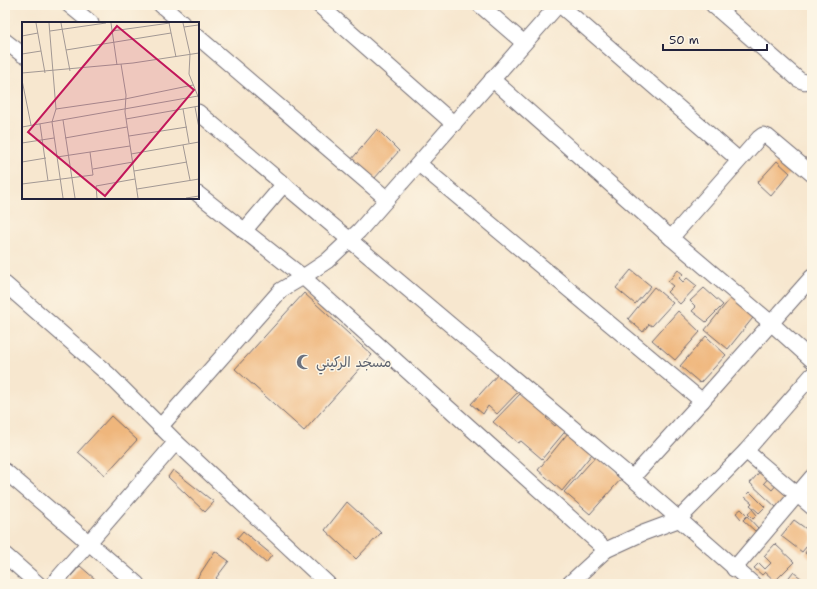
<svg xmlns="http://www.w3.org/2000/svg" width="817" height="589" font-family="'Shantell Sans','Playpen Sans Arabic',sans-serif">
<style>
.building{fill:#efb67b}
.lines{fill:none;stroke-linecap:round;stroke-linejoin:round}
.street-casing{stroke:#6d676f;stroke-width:17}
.street{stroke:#fff;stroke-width:15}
.labels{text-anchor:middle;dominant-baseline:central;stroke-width:3;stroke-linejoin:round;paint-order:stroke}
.worship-label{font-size:14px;fill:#5b616d;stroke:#fcf5e5;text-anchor:start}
.inset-road{fill:none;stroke:#a29894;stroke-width:1}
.view{fill:#c2185b;fill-opacity:0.15;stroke:#c2185b;stroke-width:2}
.inset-edge{fill:none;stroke:#22223b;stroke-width:2}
</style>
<rect width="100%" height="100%" fill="#fcf5e5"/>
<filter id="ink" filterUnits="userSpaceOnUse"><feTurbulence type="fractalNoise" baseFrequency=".025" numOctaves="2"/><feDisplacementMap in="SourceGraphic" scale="8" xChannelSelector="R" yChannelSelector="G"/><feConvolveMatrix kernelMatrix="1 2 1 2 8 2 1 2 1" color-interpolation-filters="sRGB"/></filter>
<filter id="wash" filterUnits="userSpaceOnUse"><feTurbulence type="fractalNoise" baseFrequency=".012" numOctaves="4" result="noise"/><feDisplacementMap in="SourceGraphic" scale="16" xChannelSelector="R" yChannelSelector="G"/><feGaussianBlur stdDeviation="0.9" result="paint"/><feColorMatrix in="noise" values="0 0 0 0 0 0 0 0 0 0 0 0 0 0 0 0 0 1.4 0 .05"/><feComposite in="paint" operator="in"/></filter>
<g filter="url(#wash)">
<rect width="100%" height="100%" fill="#f7e7cf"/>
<g id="blocks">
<g class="building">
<polygon points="377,129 399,151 374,179 351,160"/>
<polygon points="777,161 790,173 771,196 757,183"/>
<polygon points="631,270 651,286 635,304 616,288"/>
<polygon points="678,270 683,274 679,278 683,282 687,278 697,286 680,304 667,292 673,286 668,282"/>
<polygon points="654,287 673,303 652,326 649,324 643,332 628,319"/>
<polygon points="704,288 723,305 706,322 692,311 696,307 690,301"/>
<polygon points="304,293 372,355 304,431 235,369"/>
<polygon points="733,295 756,314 728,349 705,330"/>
<polygon points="678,311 700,332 675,360 652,340"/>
<polygon points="706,336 726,355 700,383 680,366"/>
<polygon points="499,373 520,390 497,414 488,406 483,414 471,404"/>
<polygon points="523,391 550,413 546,418 555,426 560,420 568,428 542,459 521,441 518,443 493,422"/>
<polygon points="111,416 137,440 105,475 78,452"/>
<polygon points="568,433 592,454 562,491 538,470"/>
<polygon points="597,455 622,478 590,514 564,492"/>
<polygon points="762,469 770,476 764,483 772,490 778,483 790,494 777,508 750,483"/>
<polygon points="173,470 214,502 205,512 168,477"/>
<polygon points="750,492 765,507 759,513 750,505 752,503 745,497"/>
<polygon points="347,502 381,533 356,559 325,530"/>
<polygon points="741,509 746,514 741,519 736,513"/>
<polygon points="752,509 757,515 753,519 748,514"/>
<polygon points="747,516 758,528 755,531 743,520"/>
<polygon points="794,520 812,533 812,540 802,552 781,536"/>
<polygon points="243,531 272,555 266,563 237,538"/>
<polygon points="775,544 794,562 775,581 765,572 762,575 754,568 759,563 765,569 771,563 764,556"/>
<polygon points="810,546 812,548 812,556 810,558 805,553"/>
<polygon points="215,551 229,561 216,578 223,584 200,584 196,580"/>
<polygon points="80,566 95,579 91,584 64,584"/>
<polygon points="793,572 805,581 802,584 784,584"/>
</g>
</g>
</g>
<g filter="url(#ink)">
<use href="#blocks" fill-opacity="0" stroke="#6d676f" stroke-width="1"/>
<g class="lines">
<g class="street-casing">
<g id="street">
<polyline points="69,5 91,23"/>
<polyline points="161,5 182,23"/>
<polyline points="319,5 454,124"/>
<polyline points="480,5 524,43"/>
<polyline points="560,5 739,160"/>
<path d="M713,5L798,79C803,82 806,83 812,80"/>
<polyline points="198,37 387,199"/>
<polyline points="5,41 23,55"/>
<polyline points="492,79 671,238 771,323 812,360"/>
<polyline points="198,112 632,478 753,584"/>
<polyline points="419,164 702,401"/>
<polyline points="198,194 303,277 606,550"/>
<polyline points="244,231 284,184"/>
<polyline points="671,238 759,138 763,135 768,137 812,174"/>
<polyline points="5,284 109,375 176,442 328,584"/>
<polyline points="160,427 281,290 303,277 327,261 359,231 558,5"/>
<polyline points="746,451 812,507"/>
<polyline points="5,471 137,584"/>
<polyline points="632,478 702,401 812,277"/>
<polyline points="5,555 38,584"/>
<polyline points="734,569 812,477"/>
<polyline points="53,584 176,442"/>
<polyline points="569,584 606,550 643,533 678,520 746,451 812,375"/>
</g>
</g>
<use href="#street" class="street"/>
</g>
</g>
<defs>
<g id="mosque-bare" transform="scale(1.2)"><path d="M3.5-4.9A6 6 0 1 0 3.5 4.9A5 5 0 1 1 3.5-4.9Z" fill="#6b7280" stroke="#fcf5e5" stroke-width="2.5" paint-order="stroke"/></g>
</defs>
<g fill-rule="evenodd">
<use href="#mosque-bare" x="304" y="362"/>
</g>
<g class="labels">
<g class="worship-label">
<text x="316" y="362">مسجد الركيني</text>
</g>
</g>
<g transform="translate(22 22)">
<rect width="177" height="177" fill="#f7e7cf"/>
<path class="inset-road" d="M14,1L23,51M27,1L34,87L30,100L41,176M39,1L48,49M89,1L95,43M147,1L154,35M161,1L168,32L167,52L177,77M162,5L176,3M28,9L84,1M90,9L148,1M0,14L16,11M44,28L149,11M0,32L19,29M99,42L104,73L103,90L116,176M0,51L111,41L177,31M0,58L9,103M173,85L177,106M34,87L103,77L171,63M161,87L167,121M104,97L177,84M41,98L53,176M18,102L26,159M0,105L176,74M107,114L165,105M43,116L105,105M0,121L32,116M161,123L168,158M109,132L177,120M35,135L108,124M0,140L24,136M71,147L111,140M112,149L165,140M0,162L71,153L68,130M115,167L177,157M75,176L74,164L113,157M164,176L177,174"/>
<path class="view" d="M95,4L172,68L83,174L6,110Z"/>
<rect width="177" height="177" class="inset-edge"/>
</g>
<rect width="817" height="589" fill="none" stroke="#fcf5e5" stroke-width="20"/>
<path d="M663 44v6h104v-6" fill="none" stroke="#22223b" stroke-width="2"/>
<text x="669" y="44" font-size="12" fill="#22223b" stroke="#fcf5e5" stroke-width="3" paint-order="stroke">50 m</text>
</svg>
